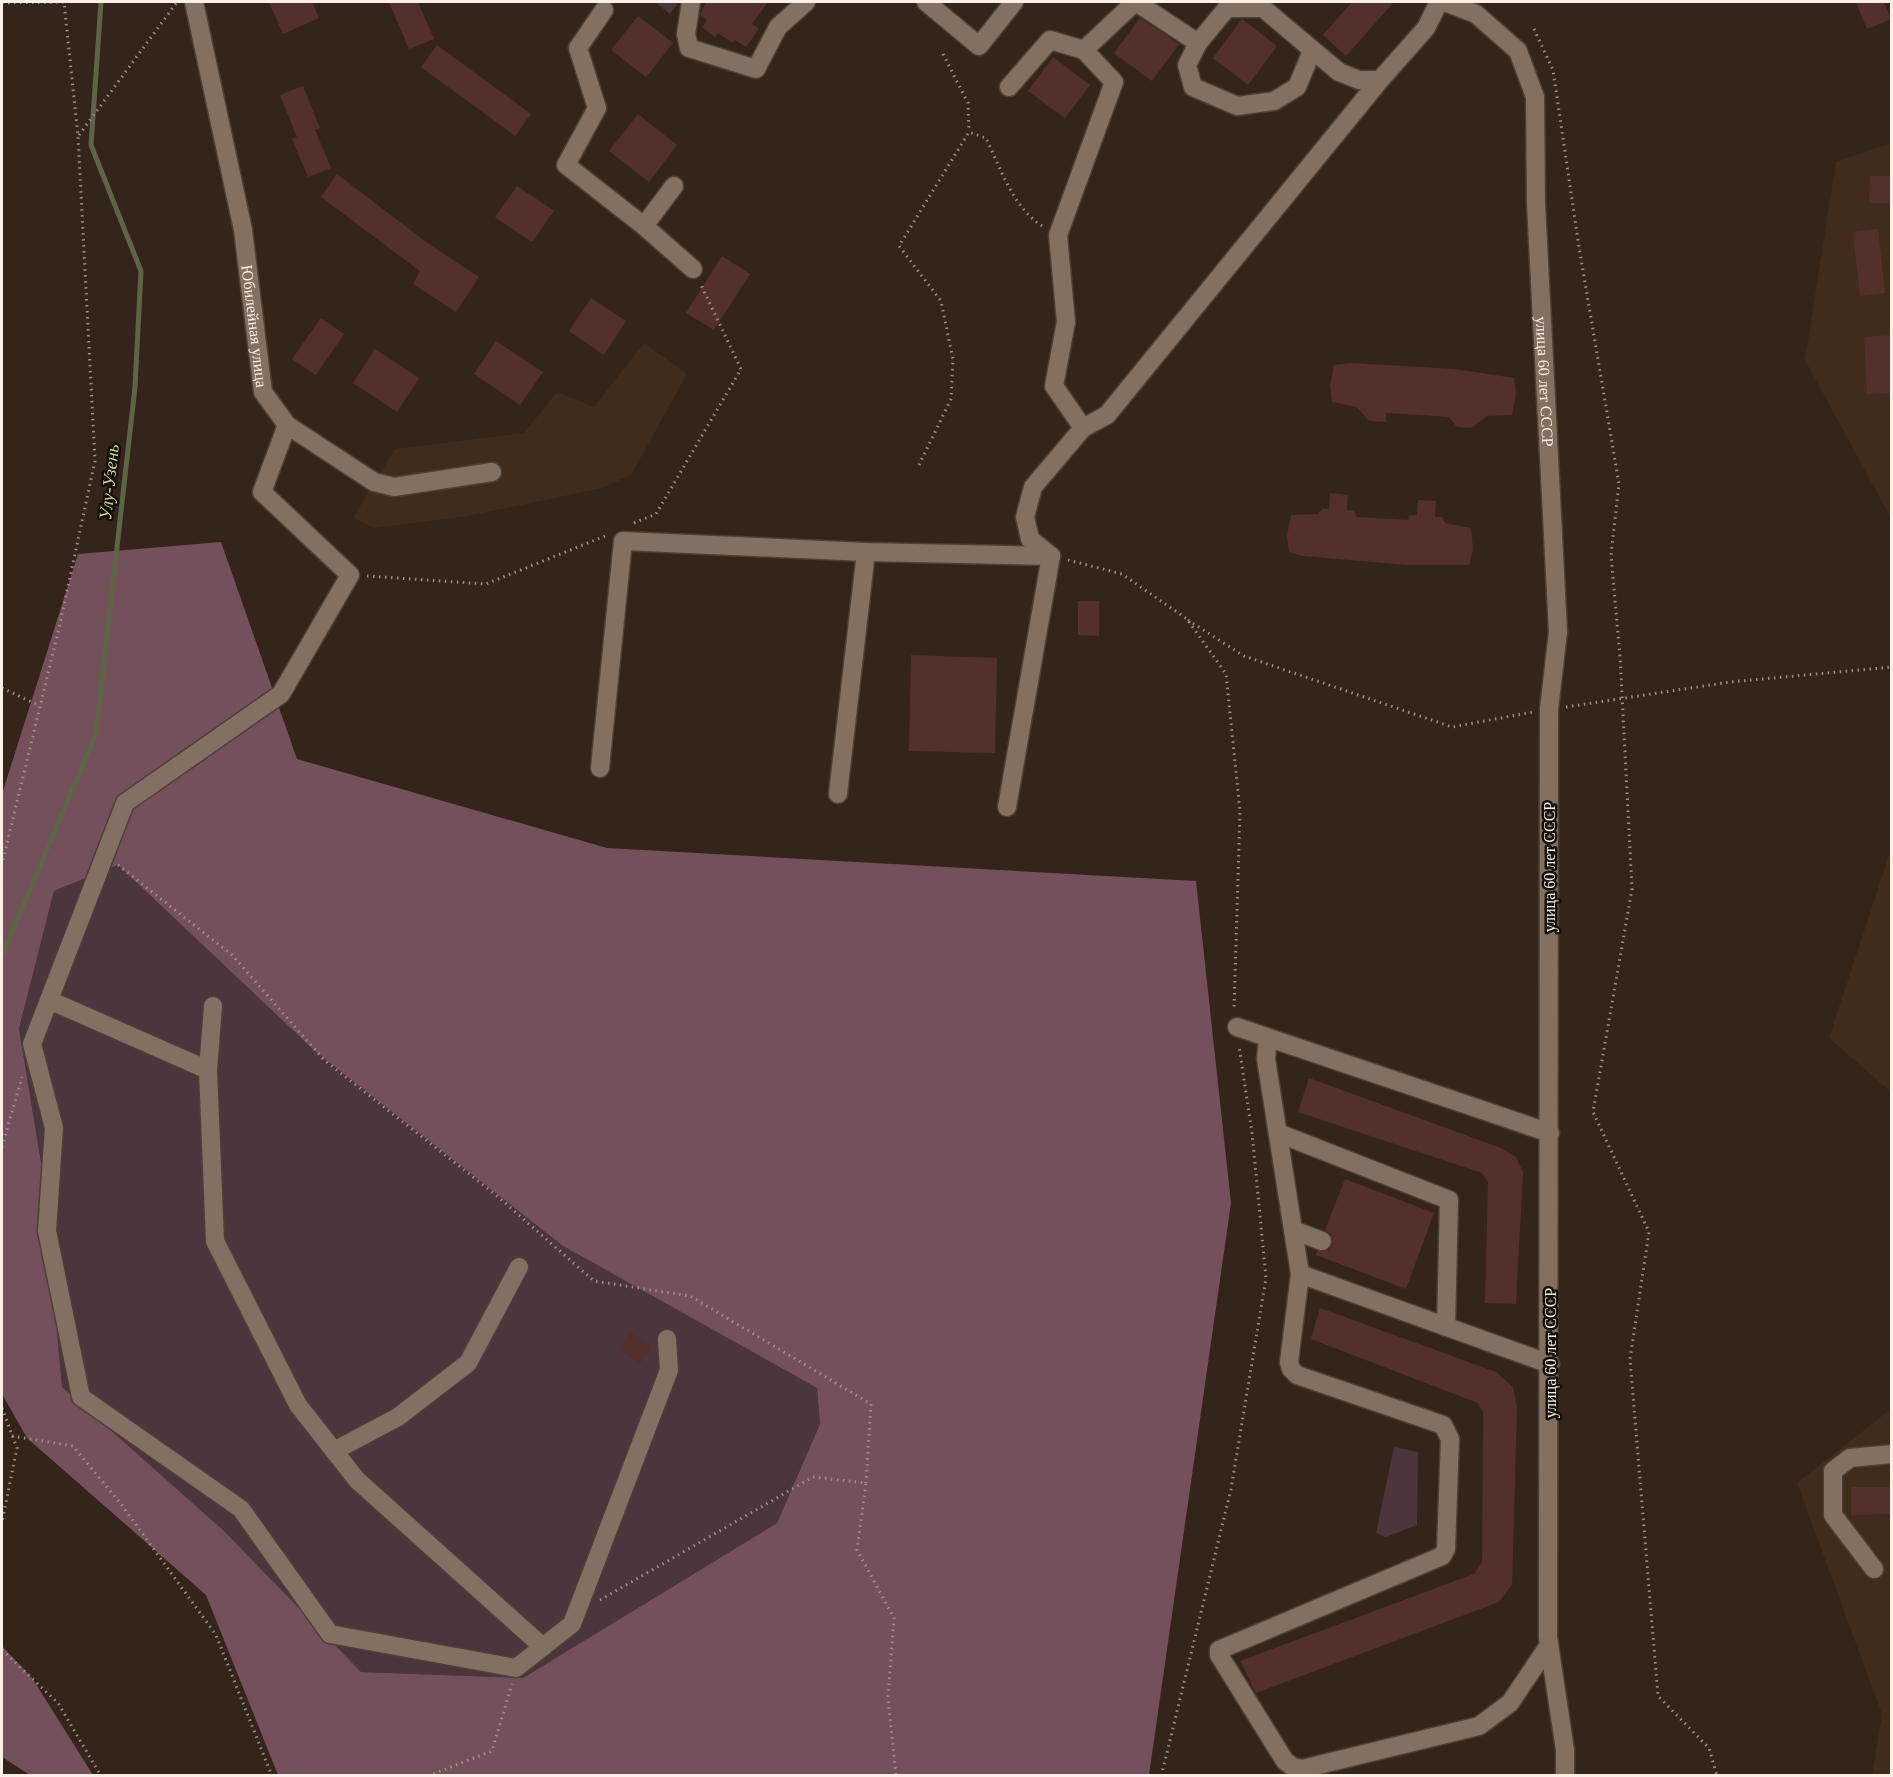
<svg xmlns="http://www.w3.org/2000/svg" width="1893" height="1777" font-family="'Times New Roman',serif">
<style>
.built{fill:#402c1c}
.green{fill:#4b363d}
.forest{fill:#74505c;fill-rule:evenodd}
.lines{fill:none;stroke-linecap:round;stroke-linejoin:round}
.stream{stroke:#5d6644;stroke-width:5}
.building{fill:#54302c}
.minor-casing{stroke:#4c4036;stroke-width:21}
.path{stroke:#9d9087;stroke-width:3;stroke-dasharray:1.5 4.5;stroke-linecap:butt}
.minor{stroke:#827063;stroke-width:18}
.labels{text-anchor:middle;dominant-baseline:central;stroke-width:5;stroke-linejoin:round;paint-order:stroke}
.street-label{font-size:16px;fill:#faf0e8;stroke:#16100b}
.water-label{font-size:18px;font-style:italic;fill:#c7d89b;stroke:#16100b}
</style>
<rect width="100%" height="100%" fill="#34251a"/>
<g class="built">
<polygon points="1891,143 1891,518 1805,360 1836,162"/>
<polygon points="644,343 687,374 631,475 602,488 468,516 375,528 353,518 395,449 524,433 557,392 594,407"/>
<polygon points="1891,849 1892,1092 1891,1092 1829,1038"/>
<polygon points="1891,1409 1891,1775 1872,1775 1882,1714 1797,1483"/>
</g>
<g class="green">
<polygon points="655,2 679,2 670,14"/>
<polygon points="118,865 316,1052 563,1246 817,1388 820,1424 777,1523 523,1678 360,1672 223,1530 62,1387 42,1168 19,1030 54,891"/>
<polygon points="1394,1447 1418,1452 1417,1525 1386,1537 1376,1533"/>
</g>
<g class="forest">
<path d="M221,542L297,759L607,848L1196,881L1231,1203L1149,1775H278L206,1595L27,1438L2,1394V794L78,554ZM118,865L316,1052L563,1246L817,1388L820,1424L777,1523L523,1678L361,1672L223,1530L62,1387L42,1168L19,1029L54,891Z"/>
<polygon points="2,1646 32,1678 93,1775 30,1775 2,1757"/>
</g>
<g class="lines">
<polyline class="stream" points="2,956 96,734 135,387 141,271 91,145 101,2"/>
</g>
<g class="building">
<polygon points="269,2 312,2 319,18 283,34"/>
<polygon points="389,2 418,2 434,39 409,49"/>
<polygon points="706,2 768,2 752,24 759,29 746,47 735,40 733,43 718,33 715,37 702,27 707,20 700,15"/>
<polygon points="1352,2 1394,2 1346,56 1323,35"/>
<polygon points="1856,2 1884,2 1891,19 1867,29"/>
<polygon points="638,16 673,43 646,77 611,50"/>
<polygon points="1140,18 1179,44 1152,81 1114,53"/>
<polygon points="1242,19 1277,46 1248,85 1213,58"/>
<polygon points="437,45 531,114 515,136 421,67"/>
<polygon points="1053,57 1090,85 1065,118 1028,91"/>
<polygon points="303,86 320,128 315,130 331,168 308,177 292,139 297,137 280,95"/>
<polygon points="638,114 677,145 649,182 609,151"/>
<polygon points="337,174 426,242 479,277 456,312 413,284 420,271 321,197"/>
<polygon points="1870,176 1892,176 1892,203 1869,203"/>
<polygon points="517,186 554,211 532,242 495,217"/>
<polygon points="1878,229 1885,293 1860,296 1853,232"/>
<polygon points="722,256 750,274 714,330 686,313"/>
<polygon points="591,298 626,321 604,355 569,331"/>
<polygon points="321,318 344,334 316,375 292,359"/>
<polygon points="1892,335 1892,393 1867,394 1864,337"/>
<polygon points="496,341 543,372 520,405 474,374"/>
<polygon points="375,349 419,378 397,412 353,383"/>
<polygon points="1350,363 1455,369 1514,378 1516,394 1512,415 1487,416 1471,428 1457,427 1449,417 1420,415 1386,413 1386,422 1369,421 1357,407 1332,402 1330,385 1334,365"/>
<polygon points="1330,493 1348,495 1347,510 1354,511 1357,517 1390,519 1408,520 1409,516 1417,515 1418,500 1436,501 1435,517 1442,517 1445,523 1471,528 1473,550 1469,565 1407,565 1303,556 1289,552 1287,536 1291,515 1318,514 1322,509 1329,509"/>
<polygon points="1078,601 1099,601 1099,636 1078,635"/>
<polygon points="911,655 997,658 995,753 909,751"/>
<polygon points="1309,1078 1501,1148 1516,1157 1523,1172 1516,1304 1485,1303 1488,1182 1482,1173 1298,1112"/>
<polygon points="1345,1179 1434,1213 1406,1289 1316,1255 1317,1251 1329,1250 1333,1244 1331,1234 1325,1230"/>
<polygon points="1320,1308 1496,1372 1513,1387 1517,1408 1512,1585 1499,1602 1256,1693 1240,1661 1474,1574 1482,1562 1483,1412 1478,1403 1311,1339"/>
<polygon points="630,1332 652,1347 640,1364 618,1349"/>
<polygon points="1851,1487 1892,1487 1892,1514 1851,1515"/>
</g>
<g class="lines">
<g class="minor-casing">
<g id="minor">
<path id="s1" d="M194,2L243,230L263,392L287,425L374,482L394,487L492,472"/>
<polyline points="691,2 686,34 689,48 756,69 778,27 806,2"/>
<polyline points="926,2 979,46 1014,2"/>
<polyline points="1136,2 1198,43 1227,8 1263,8 1339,72 1359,80 1380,80"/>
<path id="s2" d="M1445,2L1476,14L1518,51L1535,97L1536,204L1558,632L1549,709L1548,1637L1565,1750V1776"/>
<polyline points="604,10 578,48 597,108 566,165 644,226"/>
<polyline points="1198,43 1187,65 1193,87 1237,106 1274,101 1297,87 1312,51"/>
<polyline points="1009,87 1050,40 1084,50 1135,2"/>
<polyline points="674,186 644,226 693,269"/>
<polyline points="287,425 262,492 350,575 281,694 125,803 32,1044 54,1128 47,1231 81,1397 241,1509 330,1634 516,1668 572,1624 669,1370 667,1339"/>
<polyline points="1083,428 1054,386 1066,322 1058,235 1114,82 1084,50"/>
<polyline points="1051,556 1030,539 1025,517 1033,487 1083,428 1107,415 1380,80 1426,28 1439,2"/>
<polyline points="600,768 623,541 866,552 1051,556"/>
<polyline points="838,794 866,552"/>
<polyline points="1007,807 1051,556"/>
<polyline points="49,1000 208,1070 215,1241 298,1405 357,1480 543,1647"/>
<polyline points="1237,1027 1550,1133"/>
<polyline points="1268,1038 1266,1059 1300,1274 1550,1364"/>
<polyline points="208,1070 213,1006"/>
<polyline points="1278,1133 1449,1200 1446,1327"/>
<polyline points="1293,1230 1322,1241"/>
<polyline points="1300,1274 1289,1362 1291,1369 1297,1375 1443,1425 1450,1439 1446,1549 1442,1556 1219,1650 1219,1655 1285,1761 1293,1767 1302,1769 1479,1726 1510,1703 1549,1645"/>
<polyline points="334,1451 398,1417 468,1363 519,1267"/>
<polyline points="1874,1569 1833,1515 1833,1471 1850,1458 1892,1454"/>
</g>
</g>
<g class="path">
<polyline points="2,3 64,2 78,136 95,461 59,628 2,864"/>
<polyline points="1534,29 1553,70 1579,247 1619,484 1611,555 1620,656 1632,889 1593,1112 1649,1232 1630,1359 1658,1696 1709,1748 1717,1776"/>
<polyline points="943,54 968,103 969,132"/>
<polyline points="79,135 177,2"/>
<path d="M919,465L951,399L953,359L941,301L899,246L969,132L986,138C1001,169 1013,209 1044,227"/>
<polyline points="634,523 656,514 741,369 700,283"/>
<polyline points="1068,560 1122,574 1187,619 1226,674 1240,811 1234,1010"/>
<polyline points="367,576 486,584 605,536"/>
<polyline points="1188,620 1244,656 1452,727 1533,712"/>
<polyline points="2,688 40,706"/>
<polyline points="1566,707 1730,682 1892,667"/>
<polyline points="118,865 232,955 324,1060 496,1195 594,1281 690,1296 871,1404 866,1483"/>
<polyline points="2,1147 22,1077"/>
<polyline points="2,1408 17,1448 2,1522"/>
<polyline points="12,1436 73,1446 121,1504 216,1635 272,1776"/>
<polyline points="600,1600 813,1477 866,1483 857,1550 894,1618 888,1698 896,1776"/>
<polyline points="2,1650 58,1703 101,1776"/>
<polyline points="428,1776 492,1751 512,1684"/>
<polyline points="1164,1776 1163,1769 1231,1489 1266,1278 1252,1133 1239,1046"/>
</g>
<use href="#minor" class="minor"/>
</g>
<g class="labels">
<g class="street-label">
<text stroke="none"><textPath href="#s1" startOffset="330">Юбилейная улица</textPath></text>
<text stroke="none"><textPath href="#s2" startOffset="423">улица 60 лет СССР</textPath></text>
<text transform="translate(1549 867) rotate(-90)">улица 60 лет СССР</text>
<text transform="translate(1550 1353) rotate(-90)">улица 60 лет СССР</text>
</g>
<g class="water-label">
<text transform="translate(109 482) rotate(-84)">Улу-Узень</text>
</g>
</g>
<rect width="1893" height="1777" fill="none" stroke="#faf0e8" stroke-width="6"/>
</svg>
